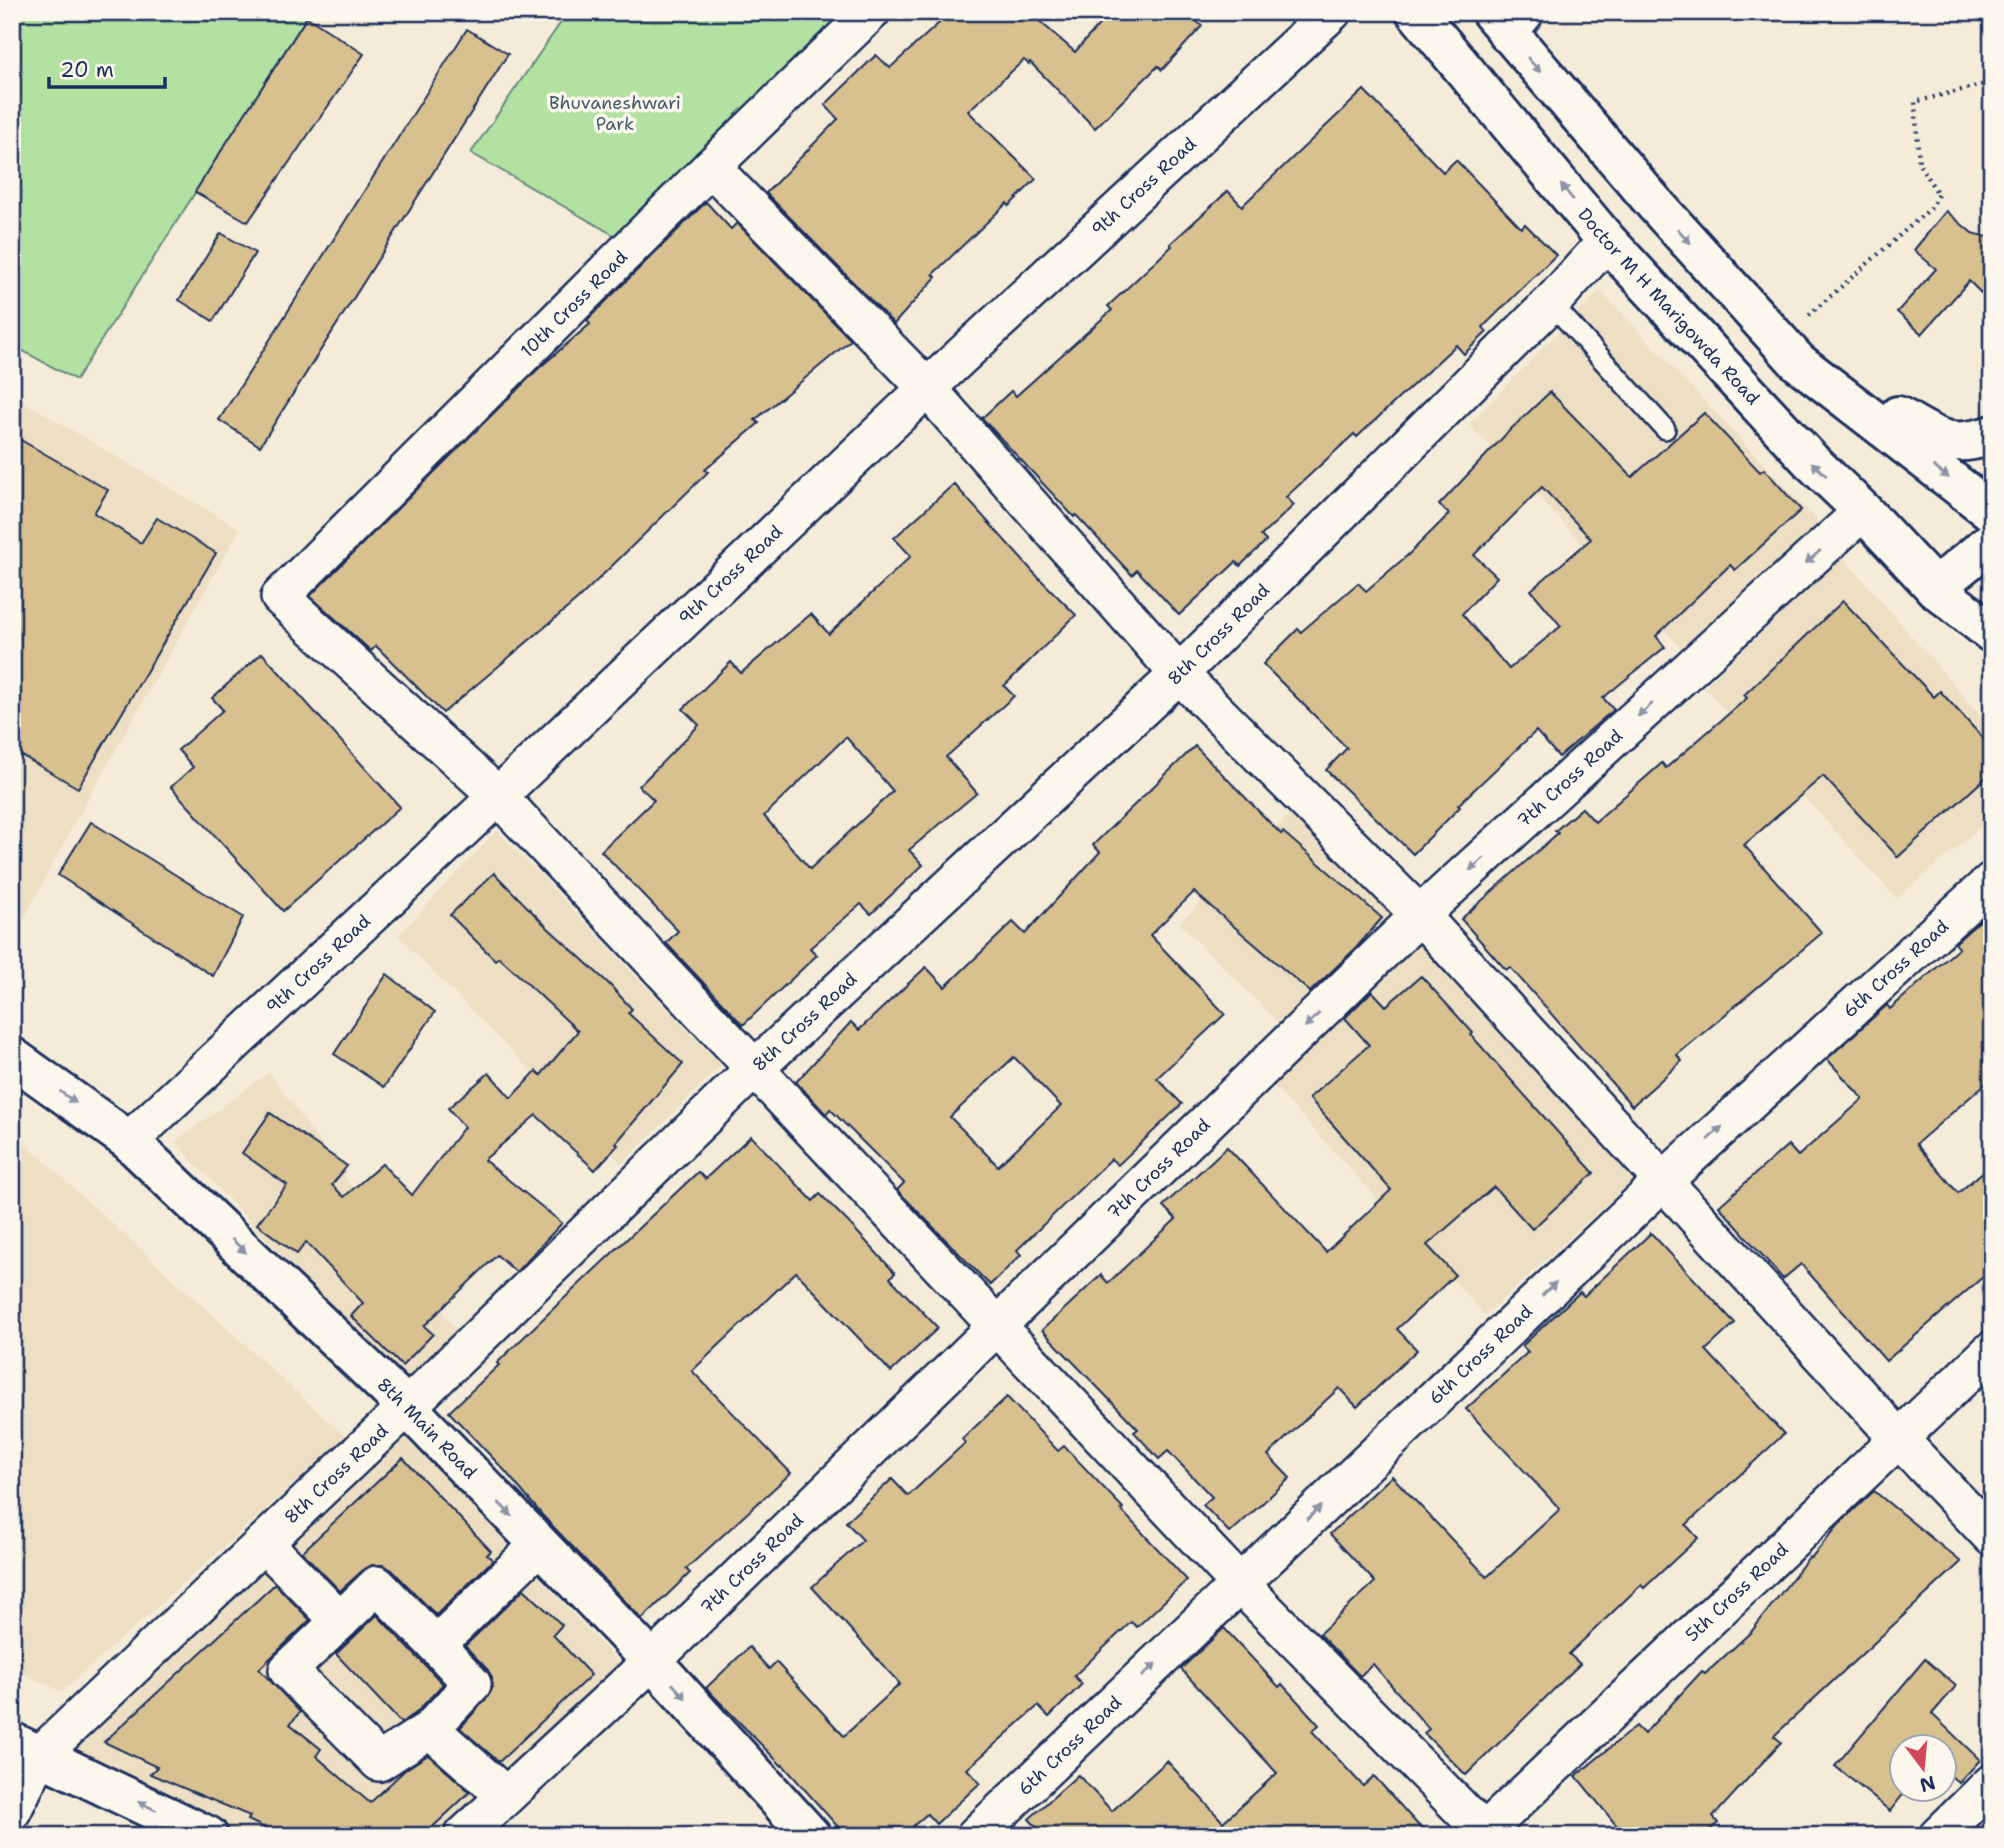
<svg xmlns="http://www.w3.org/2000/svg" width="2004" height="1848" font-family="'Shantell Sans',sans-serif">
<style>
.built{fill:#ecdfc3}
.green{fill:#b2e1a1;stroke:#668880;stroke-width:2}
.building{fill:#d8c08f;stroke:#1b2f5e;stroke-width:2;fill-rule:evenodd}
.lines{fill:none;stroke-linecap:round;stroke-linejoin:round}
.service-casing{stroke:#1b2f5e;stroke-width:24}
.minor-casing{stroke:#1b2f5e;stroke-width:42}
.tertiary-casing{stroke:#1b2f5e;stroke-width:44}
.secondary-casing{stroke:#1b2f5e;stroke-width:44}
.primary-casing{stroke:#1b2f5e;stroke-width:44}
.path{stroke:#1b2f5e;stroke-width:4.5;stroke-dasharray:2 5;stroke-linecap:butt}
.service{stroke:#fbf7ec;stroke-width:19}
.minor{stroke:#fbf7ec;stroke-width:37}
.tertiary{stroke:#fbf7ec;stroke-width:38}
.secondary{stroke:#fbf7ec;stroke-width:38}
.primary{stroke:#fbf7ec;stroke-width:38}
.oneway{fill:#8b93a5}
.labels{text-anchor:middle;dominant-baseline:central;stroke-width:7;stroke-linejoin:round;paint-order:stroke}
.park-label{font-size:18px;fill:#415c6f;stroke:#fbf7ec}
.street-label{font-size:18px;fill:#1b2f5e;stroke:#fbf7ec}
</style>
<rect width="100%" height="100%" fill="#f4ecd9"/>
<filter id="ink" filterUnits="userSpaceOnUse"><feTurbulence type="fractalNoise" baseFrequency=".0143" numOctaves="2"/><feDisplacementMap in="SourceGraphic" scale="14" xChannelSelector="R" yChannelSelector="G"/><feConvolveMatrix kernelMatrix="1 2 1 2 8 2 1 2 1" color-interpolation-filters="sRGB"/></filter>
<g filter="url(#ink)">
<g class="built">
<polygon points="1600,290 1820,524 1681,648 1469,424"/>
<polygon points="12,395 240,529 73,826 12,941"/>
<polygon points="1843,557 1992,729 1992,817 1897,899 1704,687"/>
<polygon points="1294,810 1400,916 1285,1029 1179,923"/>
<polygon points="497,830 721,1065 622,1164 398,936"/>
<polygon points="1418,943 1635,1178 1485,1315 1268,1080"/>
<polygon points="269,1072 458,1333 405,1386 175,1142"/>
<polygon points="12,1132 346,1437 62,1692 12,1668"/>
<polygon points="403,1431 625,1670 447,1836 246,1836 73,1752"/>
</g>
<g class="green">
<polygon points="12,12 310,12 76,380 12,345"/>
<polygon points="568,12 852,12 624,241 471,153"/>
</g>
<g class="building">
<polygon points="951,12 1029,12 1075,52 1110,12 1186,12 1202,26 1162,70 1158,66 1095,128 1030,62 1029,64 1024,60 968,111 1036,179 1009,206 1007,203 933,274 936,277 894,324 766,193 838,119 825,105 876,55 890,68"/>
<polygon points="307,17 364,54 248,222 195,192"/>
<polygon points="467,29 508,54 260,446 219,420"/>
<polygon points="1364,90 1443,172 1456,160 1521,228 1525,224 1556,255 1483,327 1487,332 1464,354 1456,345 1357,437 1354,434 1286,497 1294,505 1261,536 1266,541 1240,566 1236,562 1179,615 1137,570 1132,575 1076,515 1074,517 982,418 1011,391 1016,396 1112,310 1108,306 1172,246 1170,244 1228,191 1242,206"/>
<polygon points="706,202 731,229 737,223 851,340 755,420 759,423 705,470 708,472 577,600 443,713 376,646 371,651 310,596 538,369 590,324 587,320"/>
<polygon points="1946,211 1972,233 1992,238 1992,304 1969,281 1922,334 1897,312 1936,269 1914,250"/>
<polygon points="221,233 255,253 213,321 179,300"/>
<path d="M1550,392L1632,477L1704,413L1760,472L1764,469L1801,510L1735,570L1730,565L1656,636L1665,647L1603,698L1614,710L1605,717L1559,757L1536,731L1458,805L1460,807L1413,854L1326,770L1347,748L1263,664L1298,629L1301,632L1358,583L1366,591L1409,554L1449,514L1439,505L1509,431ZM1542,487L1591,539L1531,590L1561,626L1509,669L1462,614L1497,577L1474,555Z"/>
<polygon points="12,435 108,490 94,513 141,543 157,518 216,553 78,788 12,750"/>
<path d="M954,484L1035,574L1076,615L1004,686L1014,696L946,757L977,793L909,850L923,865L871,914L861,904L810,948L817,955L743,1025L666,943L678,931L601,851L654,800L639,786L699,725L683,709L731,662L741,673L811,614L829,634L911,556L894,538ZM846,737L893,791L810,869L764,816Z"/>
<polygon points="1843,601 1934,697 1940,691 1992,748 1992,772 1898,857 1823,776 1744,845 1822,933 1677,1055 1682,1061 1632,1106 1510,967 1506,970 1461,919 1558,833 1555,831 1582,808 1595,822 1662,763 1666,768 1747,698 1744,695"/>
<polygon points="262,653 400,807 283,911 171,787 193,767 178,750 223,710 212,698"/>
<path d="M1195,746L1281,834L1283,832L1382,918L1356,948L1310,992L1194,892L1150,935L1225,1014L1157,1078L1182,1104L1118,1165L1111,1159L1017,1250L1021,1255L990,1285L897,1190L904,1183L830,1109L826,1114L796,1082L851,1022L859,1030L926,967L945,987L1013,922L1025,934L1100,852L1093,845ZM1014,1057L1061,1106L998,1166L950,1117Z"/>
<polygon points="91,822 243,917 213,976 58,875"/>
<polygon points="494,873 547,927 608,983 632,1009 628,1013 683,1064 616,1143 618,1145 595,1170 536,1115 484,1160 562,1223 516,1272 497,1255 424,1326 433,1334 402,1366 351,1316 363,1303 306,1242 297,1254 257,1224 287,1185 242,1153 270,1113 347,1166 332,1185 344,1197 382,1164 412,1195 464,1127 448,1108 489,1073 511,1098 536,1071 541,1075 578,1031 499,957 495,960 450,915"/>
<polygon points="1992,910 1992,1078 1916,1144 1958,1193 1992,1164 1992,1269 1886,1361 1801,1264 1783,1279 1719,1206 1788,1145 1798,1156 1863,1099 1827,1059 1887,1005 1890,1009 1959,948 1955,943"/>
<polygon points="387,974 435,1012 384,1087 334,1054"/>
<polygon points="1421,976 1473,1033 1471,1035 1594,1173 1532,1229 1494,1187 1427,1245 1455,1275 1397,1329 1417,1350 1357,1407 1339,1388 1268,1455 1290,1478 1230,1533 1203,1505 1212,1497 1168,1451 1159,1459 1134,1432 1138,1429 1042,1330 1101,1275 1108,1283 1176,1219 1163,1206 1227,1147 1326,1252 1391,1190 1309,1098 1369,1045 1345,1018 1372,991 1386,1006"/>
<polygon points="751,1136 813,1201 820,1194 850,1224 895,1273 890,1278 938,1328 891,1372 796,1272 692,1371 791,1473 686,1569 690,1573 642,1619 543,1516 505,1471 449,1412 499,1365 497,1363 554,1308 698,1172 705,1179"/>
<polygon points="1651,1233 1735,1323 1706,1350 1784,1434 1686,1525 1698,1538 1644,1588 1641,1585 1569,1654 1580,1664 1466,1775 1424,1733 1429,1729 1373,1664 1360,1676 1319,1634 1375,1582 1330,1534 1392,1476 1487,1577 1560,1509 1466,1409 1528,1352 1522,1346 1580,1292 1584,1296"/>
<polygon points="1007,1397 1058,1451 1064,1446 1123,1508 1121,1510 1187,1580 1137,1627 1131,1622 1074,1676 1082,1684 1049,1717 1038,1706 967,1769 980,1783 936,1824 927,1814 902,1836 846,1836 783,1765 782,1766 706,1688 749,1647 769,1669 776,1662 844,1736 900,1684 812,1587 863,1540 846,1522 892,1479 908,1496 965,1443 962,1439"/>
<polygon points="403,1458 491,1551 487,1555 493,1560 436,1615 392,1570 383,1565 372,1565 363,1570 340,1591 302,1552"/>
<polygon points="1874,1491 1961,1562 1774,1736 1781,1742 1713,1817 1718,1823 1702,1836 1625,1836 1576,1776 1636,1726 1644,1734 1702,1671 1705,1674 1751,1632 1809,1557 1811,1558 1841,1522"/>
<polygon points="275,1584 310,1620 259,1669 300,1712 290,1724 321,1749 316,1756 370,1803 406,1769 428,1755 470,1792 423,1836 281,1836 248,1820 250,1816 150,1774 157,1767 104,1742"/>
<polygon points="524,1589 562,1625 553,1635 591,1675 499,1762 460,1728 487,1698 492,1689 492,1678 488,1670 465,1646"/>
<polygon points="377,1615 443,1684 416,1713 401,1723 336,1654"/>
<polygon points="1224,1628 1279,1687 1282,1684 1319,1725 1312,1731 1363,1786 1374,1776 1428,1836 1045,1836 1029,1819 1078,1775 1112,1811 1167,1761 1223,1822 1277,1773 1181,1669"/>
<polygon points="1925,1659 1956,1686 1932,1714 1980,1760 1959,1783 1944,1770 1944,1746 1902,1746 1902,1788 1908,1788 1890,1811 1835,1766"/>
</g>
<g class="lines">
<g class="service-casing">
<polyline id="service" points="1551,303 1665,429"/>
</g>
<g class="minor-casing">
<g id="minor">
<polyline points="871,12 711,167 280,597 498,796 1240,1584 1488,1836"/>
<polyline points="1507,34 1525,12"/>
<polyline points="711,167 927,388 1179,674 1420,915 1898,1438 1992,1537"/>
<path id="s1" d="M129,1141L498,796L927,388L1332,12"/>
<polyline points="264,1543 340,1621 377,1585 436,1645"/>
<polyline points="340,1621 288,1670 379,1762 430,1729"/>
<polyline points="506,1796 430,1729 472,1684 436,1645 539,1545"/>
<path id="s2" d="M12,1811L40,1755L407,1407L753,1070L1179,674L1551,303L1607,241"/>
<path id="s3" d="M463,1836L652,1661L1420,915L1863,511"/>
<path id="s4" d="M975,1836L1662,1182L1992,881"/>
<path id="s5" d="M1480,1836L1992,1350"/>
<polyline points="1938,1836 1992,1783"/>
</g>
</g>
<g class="tertiary-casing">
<g id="tertiary">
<path id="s6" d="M12,1057L129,1141L407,1407L652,1661L811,1836"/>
</g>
</g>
<g class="secondary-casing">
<g id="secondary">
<polyline points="1935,588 1992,541"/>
<polyline points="12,1742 208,1836"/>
</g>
</g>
<g class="primary-casing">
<g id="primary">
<path id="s7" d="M1416,12L1607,241L1812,462L1863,511L1935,588L1992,633"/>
<polyline points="1491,12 1654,203 1798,362 1992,512"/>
<path d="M1898,416C1936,437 1947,450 1992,435"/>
</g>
</g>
<polyline class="path" points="1809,315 1932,207 1938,194 1919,164 1915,102 1992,82"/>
<use href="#service" class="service"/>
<use href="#minor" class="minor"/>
<use href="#tertiary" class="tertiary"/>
<use href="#secondary" class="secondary"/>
<use href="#primary" class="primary"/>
</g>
<defs><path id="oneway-solid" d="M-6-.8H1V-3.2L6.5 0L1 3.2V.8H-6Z" transform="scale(1.75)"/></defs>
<g class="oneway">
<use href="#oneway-solid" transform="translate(1534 65) rotate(49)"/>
<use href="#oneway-solid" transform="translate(1567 192) rotate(-129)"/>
<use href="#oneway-solid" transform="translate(1684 236) rotate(48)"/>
<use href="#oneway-solid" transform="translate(1819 469) rotate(-137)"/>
<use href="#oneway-solid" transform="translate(1941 472) rotate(37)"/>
<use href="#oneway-solid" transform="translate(1813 557) rotate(138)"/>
<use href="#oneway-solid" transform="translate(1645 710) rotate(138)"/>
<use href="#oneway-solid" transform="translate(1477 864) rotate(138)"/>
<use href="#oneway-solid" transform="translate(1312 1020) rotate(136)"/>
<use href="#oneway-solid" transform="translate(68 1097) rotate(36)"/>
<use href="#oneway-solid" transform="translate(1715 1133) rotate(-42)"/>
<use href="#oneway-solid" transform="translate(239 1246) rotate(44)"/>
<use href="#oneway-solid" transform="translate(1549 1289) rotate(-44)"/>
<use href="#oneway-solid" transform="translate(505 1509) rotate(46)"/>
<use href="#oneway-solid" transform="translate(1314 1513) rotate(-44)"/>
<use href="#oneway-solid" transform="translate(1149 1670) rotate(-44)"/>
<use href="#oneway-solid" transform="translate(679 1691) rotate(48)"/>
<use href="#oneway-solid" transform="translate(147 1806) rotate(-154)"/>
</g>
</g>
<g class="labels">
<g class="park-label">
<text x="615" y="103">Bhuvaneshwari<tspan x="615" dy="21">Park</tspan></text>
</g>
<g class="street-label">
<text stroke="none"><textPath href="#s1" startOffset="1393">9th Cross Road</textPath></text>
<text transform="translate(574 304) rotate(-45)">10th Cross Road</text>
<text stroke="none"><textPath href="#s7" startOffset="388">Doctor M H Marigowda Road</textPath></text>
<text stroke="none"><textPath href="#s1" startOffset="826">9th Cross Road</textPath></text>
<text stroke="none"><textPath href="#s2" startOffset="1689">8th Cross Road</textPath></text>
<text stroke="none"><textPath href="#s3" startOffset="1531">7th Cross Road</textPath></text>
<text stroke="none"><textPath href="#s1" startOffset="259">9th Cross Road</textPath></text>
<text stroke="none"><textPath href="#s4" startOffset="1265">6th Cross Road</textPath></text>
<text stroke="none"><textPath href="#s2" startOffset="1122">8th Cross Road</textPath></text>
<text stroke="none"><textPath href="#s3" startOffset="964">7th Cross Road</textPath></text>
<text stroke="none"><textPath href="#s4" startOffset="698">6th Cross Road</textPath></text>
<text stroke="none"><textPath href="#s6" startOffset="558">8th Main Road</textPath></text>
<text stroke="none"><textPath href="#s2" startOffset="471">8th Cross Road</textPath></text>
<text stroke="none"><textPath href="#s3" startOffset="397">7th Cross Road</textPath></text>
<text stroke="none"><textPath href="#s5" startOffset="354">5th Cross Road</textPath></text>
<text stroke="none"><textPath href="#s4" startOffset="131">6th Cross Road</textPath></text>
</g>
</g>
<rect width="2004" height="1848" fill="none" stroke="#fbf7ec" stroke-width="42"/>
<rect x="21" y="21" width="1962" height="1806" fill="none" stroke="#1b2f5e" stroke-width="2.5" filter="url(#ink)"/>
<g transform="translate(1923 1768) rotate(164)"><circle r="33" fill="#fbf7ec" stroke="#a1a7b3" stroke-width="2"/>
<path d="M0-5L12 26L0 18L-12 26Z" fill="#d1495b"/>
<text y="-10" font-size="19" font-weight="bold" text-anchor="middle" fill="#1b2f5e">N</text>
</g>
<path d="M49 77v10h116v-10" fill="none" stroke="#1b2f5e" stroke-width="3.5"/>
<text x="60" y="77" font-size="21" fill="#1b2f5e" stroke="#fbf7ec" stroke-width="5" paint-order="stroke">20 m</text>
</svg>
